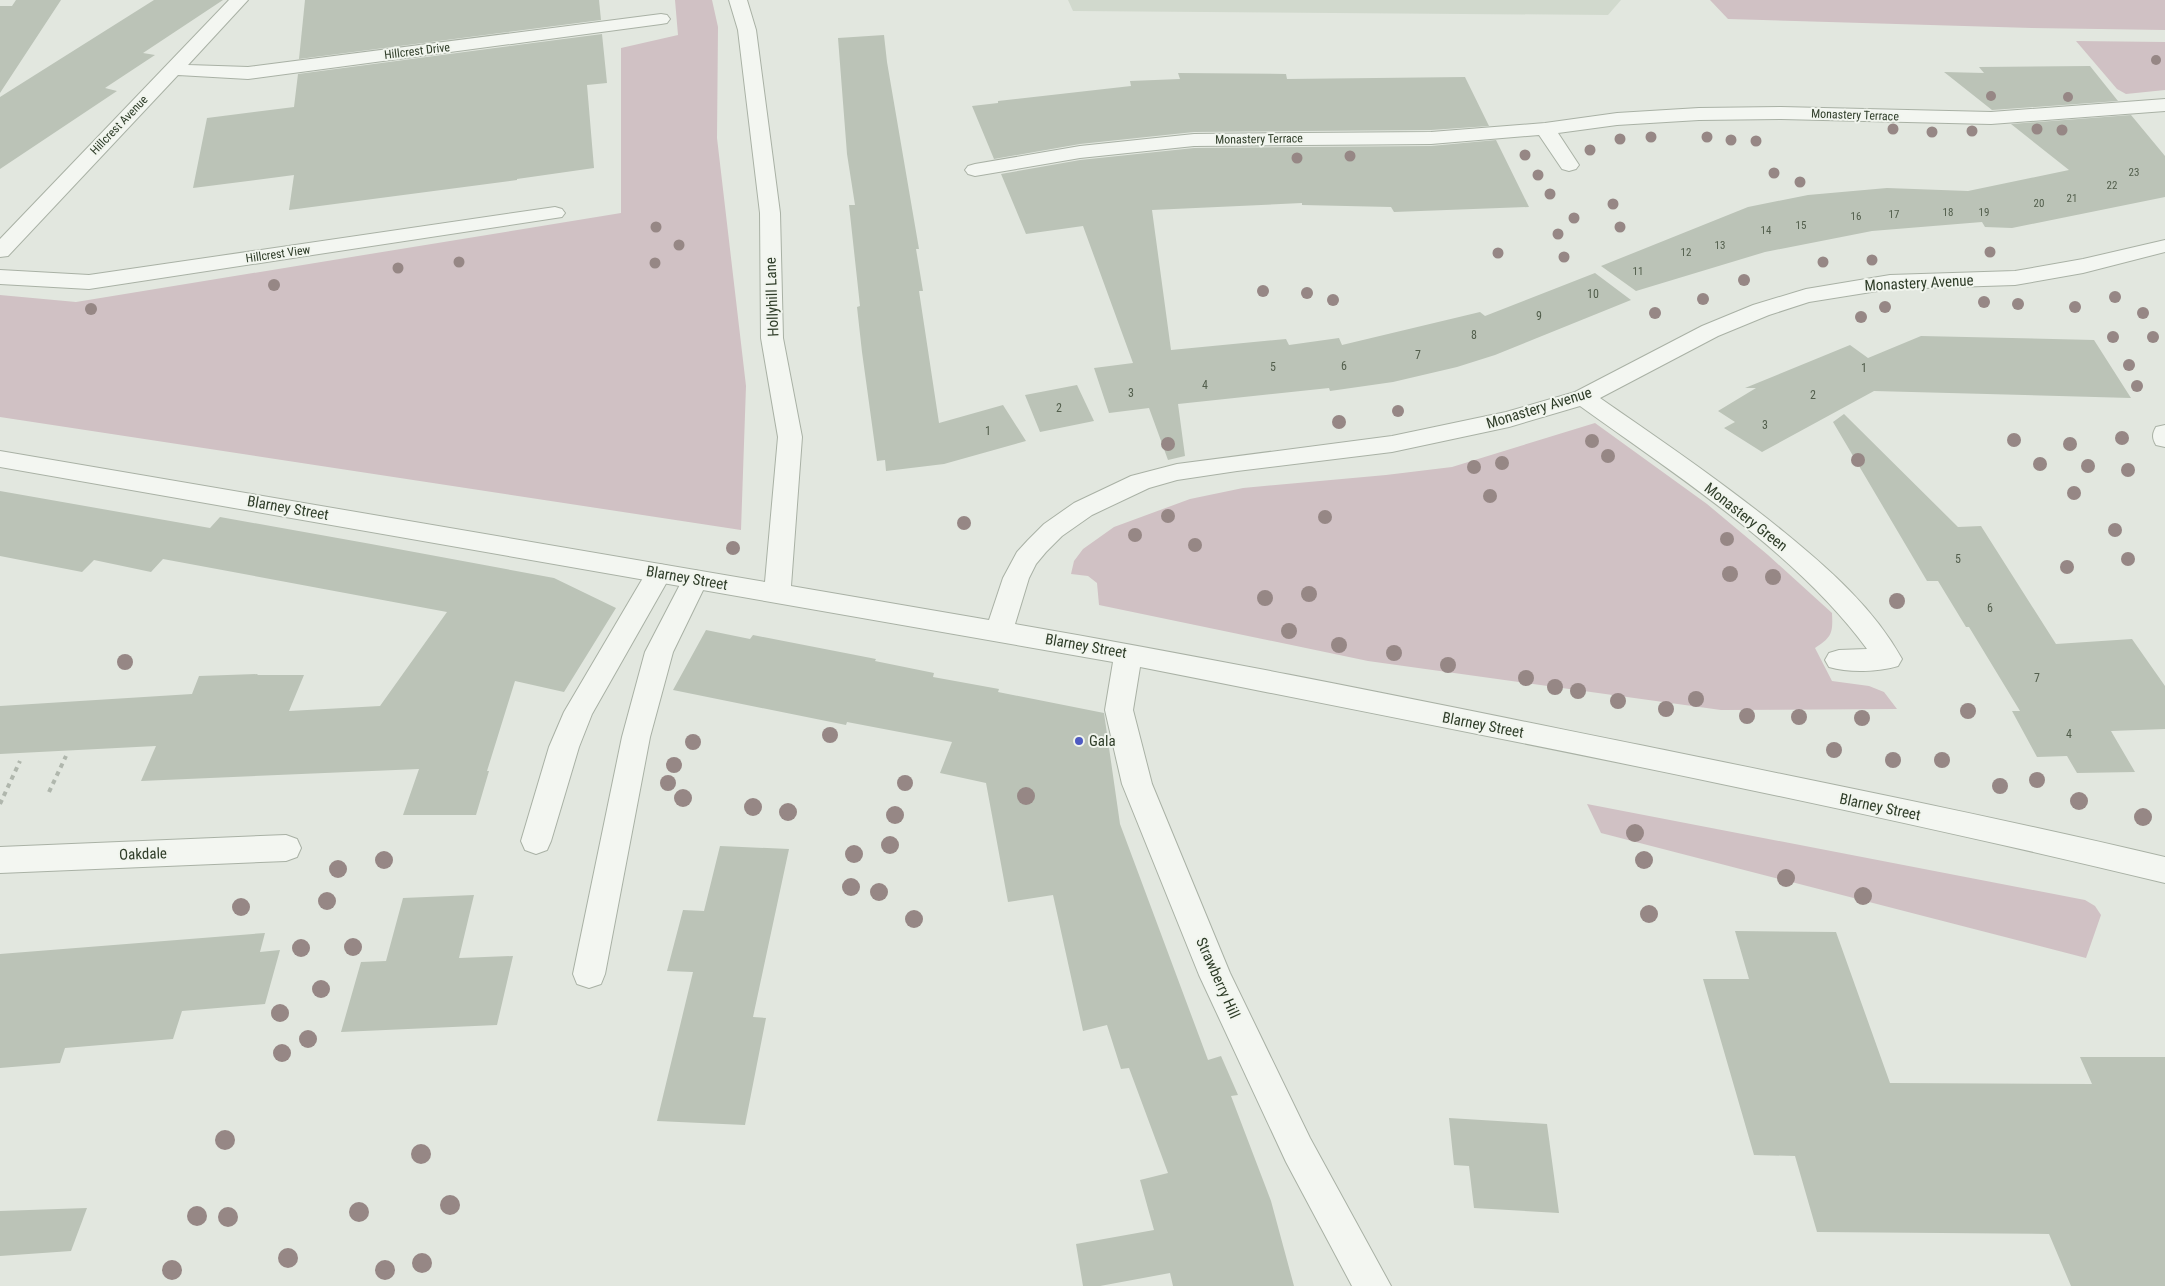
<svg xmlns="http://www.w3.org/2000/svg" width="2165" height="1286" font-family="'Roboto Condensed',sans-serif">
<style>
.built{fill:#d1d9cd}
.green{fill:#d0c1c4}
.building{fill:#bbc3b7}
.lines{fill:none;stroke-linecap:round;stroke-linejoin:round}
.service-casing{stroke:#a9b1a5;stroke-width:2}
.minor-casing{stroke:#a9b1a5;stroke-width:2}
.path{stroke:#b0b7ad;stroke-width:4;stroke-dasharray:4.5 4.5;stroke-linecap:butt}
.service{fill:#f3f6f1;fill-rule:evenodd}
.minor{fill:#f3f6f1;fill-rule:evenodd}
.tree{fill:#968785}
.poi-dot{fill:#4e5ac2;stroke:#f1f5ee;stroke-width:2}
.labels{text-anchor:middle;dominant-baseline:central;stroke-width:4;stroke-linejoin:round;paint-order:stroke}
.far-number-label{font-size:11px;fill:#525e4c}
.far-street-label{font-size:12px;fill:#2f3d29;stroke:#f1f5ee}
.number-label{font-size:12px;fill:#525e4c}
.street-label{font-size:15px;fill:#2f3d29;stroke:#f1f5ee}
.poi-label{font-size:15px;fill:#2f3d29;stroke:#f1f5ee;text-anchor:start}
</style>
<rect width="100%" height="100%" fill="#e2e7df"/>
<polygon class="built" points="1068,0 1621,0 1608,15 1073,11"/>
<g class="green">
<polygon points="675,0 712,0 718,27 717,138 746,386 741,530 0,417 0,295 76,302 621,213 621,48 678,35"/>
<polygon points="1710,0 2165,0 2165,30 2032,28 1728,19"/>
<polygon points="2076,41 2165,42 2165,90 2126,94 2117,89"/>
<path d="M1595,423L1707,504L1768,555L1832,613C1833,633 1832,637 1815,648L1832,681L1869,686L1884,692L1897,709L1721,710L1368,661L1099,605L1097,583L1088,576L1071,574L1074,561L1083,549L1114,527L1190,499L1243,488L1386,475L1452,467Z"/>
<polygon points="1587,804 2085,900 2095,906 2101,915 2086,958 1601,833"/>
</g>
<g class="building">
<polygon points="16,0 61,0 0,93 0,6 12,6"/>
<polygon points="154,0 223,0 143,53 155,55 105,88 117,91 0,169 0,97"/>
<polygon points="305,0 599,0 601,20 299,59"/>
<polygon points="602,34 607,83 587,85 594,168 517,179 517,180 289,210 294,175 193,188 207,118 294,107 298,74"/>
<polygon points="884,35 887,62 919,249 916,249 923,291 919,291 939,423 1003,405 1026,441 944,464 886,471 885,460 877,461 862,352 857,307 860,306 849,205 855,205 847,154 838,38"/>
<polygon points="2090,66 2118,101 1992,110 1944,72 1984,73 1979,67"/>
<polygon points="1178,73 1286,74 1287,79 1465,77 1489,126 1431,130 1194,132 1080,144 994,159 972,106 998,103 998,101 1131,86 1130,81 1180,79"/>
<polygon points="2131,115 2165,156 2165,197 2012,228 1985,227 1982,222 1872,231 1765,252 1636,291 1601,266 1748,207 1808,195 1887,188 1968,191 2069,170 2011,124"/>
<polygon points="1496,140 1529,207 1394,212 1391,207 1302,205 1302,203 1152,210 1171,350 1286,339 1289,345 1339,338 1342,345 1480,312 1485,316 1595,273 1631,300 1495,355 1457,367 1393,382 1330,391 1329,388 1178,404 1185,456 1168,460 1149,408 1109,413 1094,368 1133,363 1083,226 1026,234 1001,174 1080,160 1194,148 1431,146"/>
<polygon points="1921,336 2094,340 2131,398 1874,391 1762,452 1724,428 1735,422 1718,411 1756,388 1745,388 1850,345 1868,358"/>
<polygon points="1077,385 1094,421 1040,432 1025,395"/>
<polygon points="1844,414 1958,527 1981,526 2056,644 2132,639 2165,686 2165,729 2111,731 2135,772 2077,773 2067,756 2037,757 2012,711 2020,711 1969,627 1966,627 1938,581 1927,581 1833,422"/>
<polygon points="0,491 210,528 220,517 371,544 554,578 616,608 564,692 515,681 487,771 489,771 476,815 403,815 419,769 141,781 156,746 0,754 0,706 192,694 199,676 258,674 257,675 304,675 289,711 380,706 447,612 163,559 151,572 94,560 82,572 0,556"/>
<polygon points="706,630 750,639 753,635 876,659 875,661 934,673 933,677 999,689 998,692 1104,713 1120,824 1208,1060 1221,1056 1238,1095 1231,1096 1271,1201 1294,1286 1173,1286 1170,1273 1100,1286 1083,1286 1076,1244 1154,1230 1140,1180 1168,1173 1129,1068 1121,1069 1107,1025 1083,1031 1053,895 1008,902 986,783 940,773 952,742 847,722 846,725 673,690"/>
<polygon points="720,846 789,849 753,1017 766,1018 745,1125 657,1121 693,972 667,971 683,910 704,911"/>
<polygon points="474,895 459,958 513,956 497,1025 341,1032 361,962 386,961 403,898"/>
<polygon points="1735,931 1836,932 1890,1083 2092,1084 2080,1057 2165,1057 2165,1286 2071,1286 2049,1234 1817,1232 1795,1156 1754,1155 1703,979 1749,979"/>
<polygon points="265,933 260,952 280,950 265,1004 182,1011 173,1039 65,1048 60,1063 0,1068 0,954"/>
<polygon points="1449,1118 1547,1124 1559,1213 1474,1208 1469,1166 1454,1165"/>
<polygon points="87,1208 71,1251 0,1256 0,1211"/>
</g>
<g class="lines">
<g class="service-casing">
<g id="service">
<path d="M2165,425V447L2156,445C2152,438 2152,434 2156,427Z"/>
<polygon points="659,564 668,566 672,573 592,714 579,747 551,841 547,850 536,854 525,850 521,841 549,747 564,712 650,566"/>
<polygon points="695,570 704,573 708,580 673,652 650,737 605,974 601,984 589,988 577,984 573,974 622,737 645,652 686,573"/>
</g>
</g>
<g class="minor-casing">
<g id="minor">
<polygon points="229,0 248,0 188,65 248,67 661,14 667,15 670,19 667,23 661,24 248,79 178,75 8,256 0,257 0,239"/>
<path d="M729,0H747L756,30L780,213L783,338L802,437L791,586L989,620L1003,578L1017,552L1028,540L1044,524L1074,503L1131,476L1177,464L1392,436L1506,412L1575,392L1702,326L1753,305L1806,289L1890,275L2015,271L2083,259L2165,240V252L2083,273L2015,285L1890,289L1809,302L1769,315L1718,336L1600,398C1662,441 1725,484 1784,532C1828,568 1874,608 1902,659L1898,666C1878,672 1849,673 1829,667L1825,660L1829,653L1839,650L1867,649C1797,553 1676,475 1580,406L1509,427L1392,452L1237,471L1177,480L1149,488L1092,515L1062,536L1046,552L1036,564L1029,578L1015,624C1224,660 1432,703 1640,745C1815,781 1991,816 2165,857V883C1826,801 1482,735 1140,667L1133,710L1152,784L1230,973L1310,1138L1391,1286H1352L1286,1162L1199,975L1122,784L1105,710L1113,662L0,467V451L765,582L778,437L761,338L760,213L738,30Z"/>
<polygon points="2165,99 2165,111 1991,124 1781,119 1699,120 1617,125 1558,133 1579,165 1576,169 1569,171 1562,169 1539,135 1431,144 1194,146 1080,158 975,176 968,174 965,170 968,166 975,164 1080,146 1194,134 1431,132 1545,123 1617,113 1699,108 1781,107 1991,112"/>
<polygon points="555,207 562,209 565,213 562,217 89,289 0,284 0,270 89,275"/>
<polygon points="286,835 297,839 301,848 297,857 286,861 0,873 0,847"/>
</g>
</g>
<g class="path">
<polyline points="49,792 66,756"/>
<polyline points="0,804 20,761"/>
</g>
<use href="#service" class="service"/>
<use href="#minor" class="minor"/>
</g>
<g class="tree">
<circle cx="2156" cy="60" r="5"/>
<circle cx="1991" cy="96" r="5"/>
<circle cx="2068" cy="97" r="5"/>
<circle cx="1893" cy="129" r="5.5"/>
<circle cx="2037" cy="129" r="5.5"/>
<circle cx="2062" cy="130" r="5.5"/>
<circle cx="1972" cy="131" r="5.5"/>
<circle cx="1932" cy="132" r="5.5"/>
<circle cx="1651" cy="137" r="5.5"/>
<circle cx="1707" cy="137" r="5.5"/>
<circle cx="1620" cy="139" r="5.5"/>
<circle cx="1731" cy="140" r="5.5"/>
<circle cx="1756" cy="141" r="5.5"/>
<circle cx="1590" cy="150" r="5.5"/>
<circle cx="1525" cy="155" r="5.5"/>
<circle cx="1350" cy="156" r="5.5"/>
<circle cx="1297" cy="158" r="5.5"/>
<circle cx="1774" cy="173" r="5.5"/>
<circle cx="1538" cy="175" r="5.5"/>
<circle cx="1800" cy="182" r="5.5"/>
<circle cx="1550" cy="194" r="5.5"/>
<circle cx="1613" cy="204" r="5.5"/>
<circle cx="1574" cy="218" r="5.5"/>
<circle cx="656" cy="227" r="5.5"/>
<circle cx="1620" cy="227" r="5.5"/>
<circle cx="1558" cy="234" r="5.5"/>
<circle cx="679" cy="245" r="5.5"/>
<circle cx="1990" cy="252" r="5.5"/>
<circle cx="1498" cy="253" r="5.5"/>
<circle cx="1564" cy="257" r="5.5"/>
<circle cx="1872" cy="260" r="5.5"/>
<circle cx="459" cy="262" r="5.5"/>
<circle cx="1823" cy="262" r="5.5"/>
<circle cx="655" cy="263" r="5.5"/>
<circle cx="398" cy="268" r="5.5"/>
<circle cx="1744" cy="280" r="6"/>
<circle cx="274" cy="285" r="6"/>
<circle cx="1263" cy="291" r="6"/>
<circle cx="1307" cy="293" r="6"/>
<circle cx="2115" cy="297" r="6"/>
<circle cx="1703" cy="299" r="6"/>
<circle cx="1333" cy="300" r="6"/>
<circle cx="1984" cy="302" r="6"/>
<circle cx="2018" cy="304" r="6"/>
<circle cx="1885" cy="307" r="6"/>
<circle cx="2075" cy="307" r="6"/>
<circle cx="91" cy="309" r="6"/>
<circle cx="1655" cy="313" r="6"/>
<circle cx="2143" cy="313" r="6"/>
<circle cx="1861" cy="317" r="6"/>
<circle cx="2113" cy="337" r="6"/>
<circle cx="2153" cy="337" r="6"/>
<circle cx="2129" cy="365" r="6"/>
<circle cx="2137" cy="386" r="6"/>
<circle cx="1398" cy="411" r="6"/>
<circle cx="1339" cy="422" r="7"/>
<circle cx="2122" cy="438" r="7"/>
<circle cx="2014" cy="440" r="7"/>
<circle cx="1592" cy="441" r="7"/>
<circle cx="1168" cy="444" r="7"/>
<circle cx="2070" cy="444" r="7"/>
<circle cx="1608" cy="456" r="7"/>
<circle cx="1858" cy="460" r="7"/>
<circle cx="1502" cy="463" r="7"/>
<circle cx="2040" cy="464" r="7"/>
<circle cx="2088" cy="466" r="7"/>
<circle cx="1474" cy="467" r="7"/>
<circle cx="2128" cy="470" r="7"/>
<circle cx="2074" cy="493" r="7"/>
<circle cx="1490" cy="496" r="7"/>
<circle cx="1168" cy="516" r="7"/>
<circle cx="1325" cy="517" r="7"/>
<circle cx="964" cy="523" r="7"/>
<circle cx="2115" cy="530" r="7"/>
<circle cx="1135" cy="535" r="7"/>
<circle cx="1727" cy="539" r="7"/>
<circle cx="1195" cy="545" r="7"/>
<circle cx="733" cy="548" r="7"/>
<circle cx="2128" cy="559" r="7"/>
<circle cx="2067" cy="567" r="7"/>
<circle cx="1730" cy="574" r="8"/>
<circle cx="1773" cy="577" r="8"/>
<circle cx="1309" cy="594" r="8"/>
<circle cx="1265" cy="598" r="8"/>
<circle cx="1897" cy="601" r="8"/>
<circle cx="1289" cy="631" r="8"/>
<circle cx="1339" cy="645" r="8"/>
<circle cx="1394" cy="653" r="8"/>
<circle cx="125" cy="662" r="8"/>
<circle cx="1448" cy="665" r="8"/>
<circle cx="1526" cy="678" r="8"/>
<circle cx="1555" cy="687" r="8"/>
<circle cx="1578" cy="691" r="8"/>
<circle cx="1696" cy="699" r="8"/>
<circle cx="1618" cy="701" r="8"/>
<circle cx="1666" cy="709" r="8"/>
<circle cx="1968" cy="711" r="8"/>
<circle cx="1747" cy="716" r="8"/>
<circle cx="1799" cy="717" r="8"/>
<circle cx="1862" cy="718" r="8"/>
<circle cx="830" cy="735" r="8"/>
<circle cx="693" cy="742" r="8"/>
<circle cx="1834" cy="750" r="8"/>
<circle cx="1893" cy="760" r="8"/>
<circle cx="1942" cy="760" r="8"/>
<circle cx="674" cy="765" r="8"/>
<circle cx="2037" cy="780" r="8"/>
<circle cx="668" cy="783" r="8"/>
<circle cx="905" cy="783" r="8"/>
<circle cx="2000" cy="786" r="8"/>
<circle cx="1026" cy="796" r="9"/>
<circle cx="683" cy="798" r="9"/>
<circle cx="2079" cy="801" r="9"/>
<circle cx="753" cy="807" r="9"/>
<circle cx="788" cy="812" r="9"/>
<circle cx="895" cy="815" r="9"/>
<circle cx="2143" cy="817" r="9"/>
<circle cx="1635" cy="833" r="9"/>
<circle cx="890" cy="845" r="9"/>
<circle cx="854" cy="854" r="9"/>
<circle cx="384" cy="860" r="9"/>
<circle cx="1644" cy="860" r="9"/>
<circle cx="338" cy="869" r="9"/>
<circle cx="1786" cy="878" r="9"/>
<circle cx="851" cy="887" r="9"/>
<circle cx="879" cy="892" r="9"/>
<circle cx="1863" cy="896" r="9"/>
<circle cx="327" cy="901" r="9"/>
<circle cx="241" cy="907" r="9"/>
<circle cx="1649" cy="914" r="9"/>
<circle cx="914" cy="919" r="9"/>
<circle cx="353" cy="947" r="9"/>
<circle cx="301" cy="948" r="9"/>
<circle cx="321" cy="989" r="9"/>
<circle cx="280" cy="1013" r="9"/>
<circle cx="308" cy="1039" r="9"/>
<circle cx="282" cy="1053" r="9"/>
<circle cx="225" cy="1140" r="10"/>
<circle cx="421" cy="1154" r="10"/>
<circle cx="450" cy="1205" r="10"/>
<circle cx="359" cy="1212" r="10"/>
<circle cx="197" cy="1216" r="10"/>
<circle cx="228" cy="1217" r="10"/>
<circle cx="288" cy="1258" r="10"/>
<circle cx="422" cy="1263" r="10"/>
<circle cx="172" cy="1270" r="10"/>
<circle cx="385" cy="1270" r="10"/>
</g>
<circle class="poi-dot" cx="1079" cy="741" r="5"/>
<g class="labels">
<g class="far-number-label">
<text x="2134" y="172">23</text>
<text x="2112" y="185">22</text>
<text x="2072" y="198">21</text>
<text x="2039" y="203">20</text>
<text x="1948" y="212">18</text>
<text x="1984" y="212">19</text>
<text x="1894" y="214">17</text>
<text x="1856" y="216">16</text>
<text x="1801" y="225">15</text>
<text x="1766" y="230">14</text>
<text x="1720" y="245">13</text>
<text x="1686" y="252">12</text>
<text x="1638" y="271">11</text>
</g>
<g class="far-street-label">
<text transform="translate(417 51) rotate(-7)">Hillcrest Drive</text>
<text transform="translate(1855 115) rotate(2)">Monastery Terrace</text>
<text transform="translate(119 125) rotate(-46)">Hillcrest Avenue</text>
<text transform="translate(1259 139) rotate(-1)">Monastery Terrace</text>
<text transform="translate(278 254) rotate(-8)">Hillcrest View</text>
</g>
<g class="number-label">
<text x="1593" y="294">10</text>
<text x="1539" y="316">9</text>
<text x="1474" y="335">8</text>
<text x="1418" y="355">7</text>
<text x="1344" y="366">6</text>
<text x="1273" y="367">5</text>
<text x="1864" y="368">1</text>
<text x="1205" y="385">4</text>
<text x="1131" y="393">3</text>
<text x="1813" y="395">2</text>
<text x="1059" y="408">2</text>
<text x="1765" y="425">3</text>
<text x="988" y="431">1</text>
<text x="1958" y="559">5</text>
<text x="1990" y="608">6</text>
<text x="2037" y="678">7</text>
<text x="2069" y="734">4</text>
</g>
<g class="street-label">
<text transform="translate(1919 283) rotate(-3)">Monastery Avenue</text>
<text transform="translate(772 297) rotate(-92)">Hollyhill Lane</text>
<text transform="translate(1539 408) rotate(-17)">Monastery Avenue</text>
<text transform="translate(288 508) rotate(10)">Blarney Street</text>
<text transform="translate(1746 517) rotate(38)">Monastery Green</text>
<text transform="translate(687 578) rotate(10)">Blarney Street</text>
<text transform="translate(1086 646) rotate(10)">Blarney Street</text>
<text transform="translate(1483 725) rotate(11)">Blarney Street</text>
<text transform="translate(1880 807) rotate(12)">Blarney Street</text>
<text transform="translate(143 854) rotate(-2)">Oakdale</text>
<text transform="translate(1218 978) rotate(66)">Strawberry Hill</text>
</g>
<g class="poi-label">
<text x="1089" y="741">Gala</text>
</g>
</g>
</svg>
